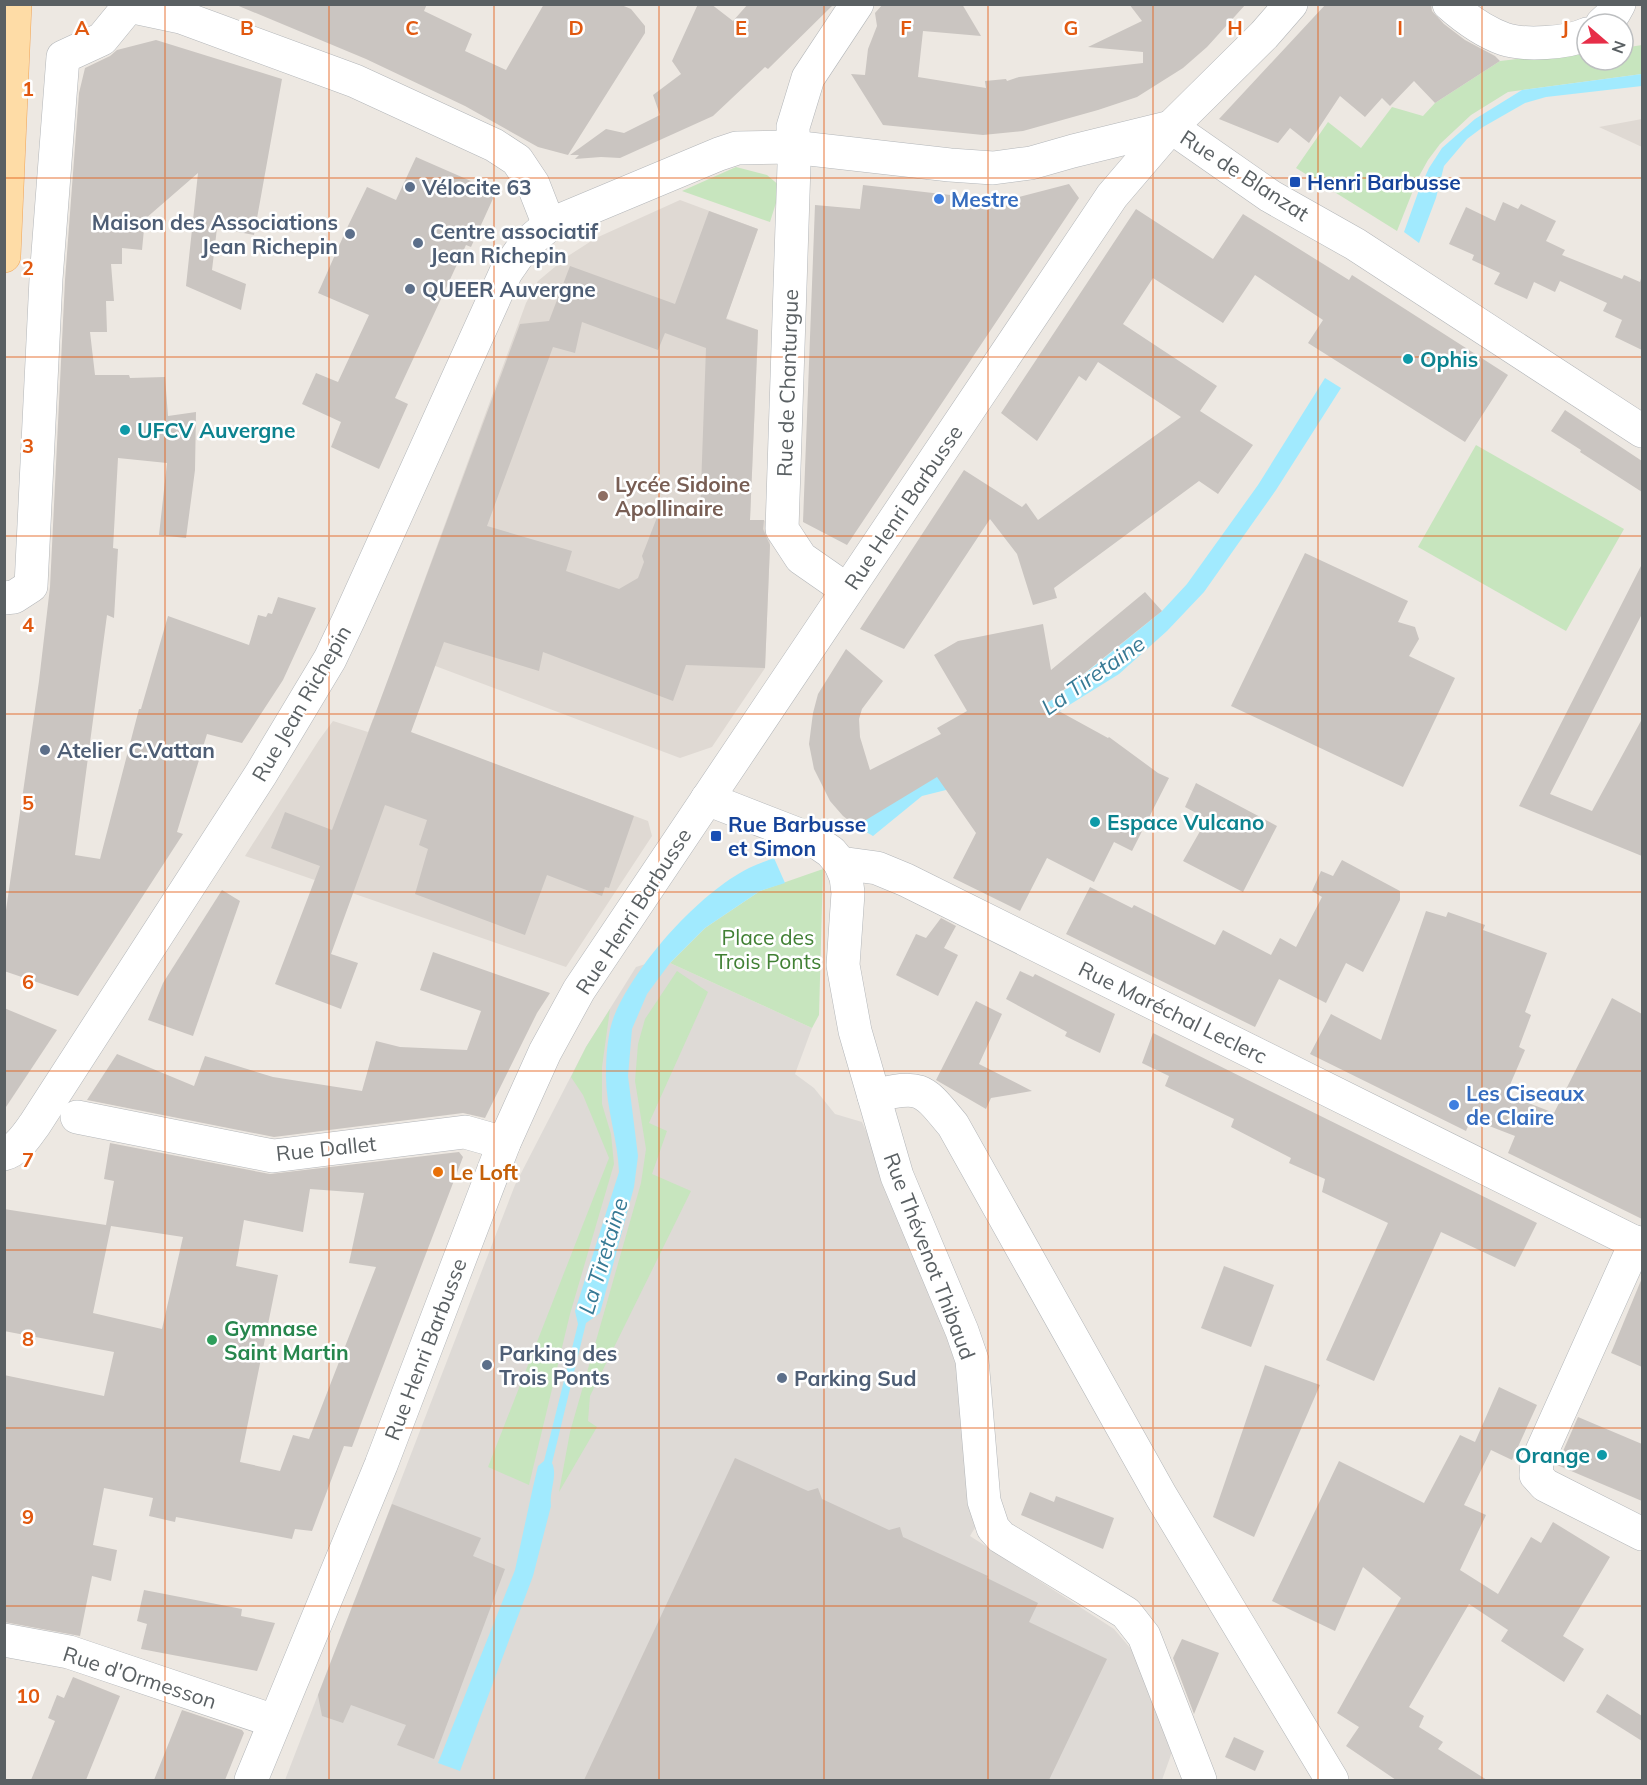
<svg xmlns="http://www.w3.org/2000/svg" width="1647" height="1785" font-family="Mulish,sans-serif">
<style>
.industrial{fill:#dedad6}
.education{fill:#dfd9d3}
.green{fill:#c7e5be}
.water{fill:#a1eafe}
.building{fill:#cac5c1;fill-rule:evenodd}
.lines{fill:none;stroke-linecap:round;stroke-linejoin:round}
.minor-casing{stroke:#b3b6b9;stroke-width:34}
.major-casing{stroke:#f0a458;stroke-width:34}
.minor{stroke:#fff;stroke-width:33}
.major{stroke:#fedca6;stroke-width:33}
.grid{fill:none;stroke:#e15910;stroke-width:1.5;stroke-opacity:0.55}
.transit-dot{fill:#1a4fb4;stroke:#fff;stroke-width:2}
.service-dot{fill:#5c6f8a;stroke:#fff;stroke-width:2}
.shop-dot{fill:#3f7fe0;stroke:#fff;stroke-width:2}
.culture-dot{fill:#0f9aa8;stroke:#fff;stroke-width:2}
.education-dot{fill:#8d6e63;stroke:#fff;stroke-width:2}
.food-dot{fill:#e8710a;stroke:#fff;stroke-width:2}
.leisure-dot{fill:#2e9e5b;stroke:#fff;stroke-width:2}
.labels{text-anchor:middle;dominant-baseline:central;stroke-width:5;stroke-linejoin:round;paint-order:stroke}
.street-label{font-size:21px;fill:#5a6063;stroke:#fff}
.transit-label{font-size:21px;font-weight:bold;fill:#164399;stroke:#fff;text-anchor:start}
.service-label{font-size:21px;font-weight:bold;fill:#4e5e75;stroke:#fff;text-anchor:start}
.shop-label{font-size:21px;font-weight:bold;fill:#366cbe;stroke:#fff;text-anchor:start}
.culture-label{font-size:21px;font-weight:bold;fill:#0d838f;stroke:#fff;text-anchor:start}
.education-label{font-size:21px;font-weight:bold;fill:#785e54;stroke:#fff;text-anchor:start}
.park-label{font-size:21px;fill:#418034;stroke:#fff}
.food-label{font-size:21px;font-weight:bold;fill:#c56008;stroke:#fff;text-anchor:start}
.leisure-label{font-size:21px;font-weight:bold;fill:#27864d;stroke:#fff;text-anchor:start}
.water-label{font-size:22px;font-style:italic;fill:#377a95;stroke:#fff}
.grid-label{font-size:20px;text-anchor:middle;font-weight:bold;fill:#e15910;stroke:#fff;stroke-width:5;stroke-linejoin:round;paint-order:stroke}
</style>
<rect width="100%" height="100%" fill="#ede8e2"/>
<polygon class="industrial" points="652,962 670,963 812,1028 795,1074 814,1088 835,1114 862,1122 966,1361 979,1521 970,1536 1114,1629 1138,1657 1172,1752 1162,1780 285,1780 515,1185 586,1047 636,967"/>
<g class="education">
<polygon points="1642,119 1642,147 1599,127"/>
<polygon points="680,200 758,229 726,318 758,330 750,520 771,521 765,668 712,747 680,758 398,652 526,303 538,281 568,256 596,238"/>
<polygon points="373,719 648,821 652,836 566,967 245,856 319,740 333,721 368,732"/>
</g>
<g class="green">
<polygon points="1642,45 1642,74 1508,92 1471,115 1440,144 1428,160 1418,178 1397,231 1296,168 1328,122 1361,148 1392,107 1423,116 1435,103 1500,61 1587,51 1587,60 1623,60 1623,48"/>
<polygon points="736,167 767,175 781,187 770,222 682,191"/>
<polygon points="1476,445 1624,529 1566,631 1418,547"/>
<polygon points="823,869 819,1015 812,1028 670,963 705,928 760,891"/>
<polygon points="677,971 708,992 649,1123 667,1131 652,1174 691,1191 590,1396 588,1421 597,1427 559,1492 570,1432 641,1183 646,1149 635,1081 638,1044 645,1019"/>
<polygon points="610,1009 602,1067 602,1104 611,1134 614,1164 570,1314 529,1485 488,1467 609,1158 583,1095 571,1077 586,1047"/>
</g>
<g class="water">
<polygon points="1642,74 1642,86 1546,97 1525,103 1483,127 1467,139 1444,166 1436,198 1419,243 1404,232 1419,190 1429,168 1442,148 1475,119 1522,90"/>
<polygon points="1325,378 1341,388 1276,490 1204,592 1167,631 1119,674 1058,712 946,790 922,796 873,836 856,826 937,768 1055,698 1162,611 1187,584 1258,485"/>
<path d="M774,858L785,883L760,891L705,928L670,963L647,994L632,1029L628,1076L638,1156L634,1187L600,1313L586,1323L552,1463C558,1475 549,1491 551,1506L533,1576L460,1771L438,1763L515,1570L533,1487L538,1466L544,1461L578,1324L575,1311L619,1172C618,1139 605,1105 606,1072C606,1056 608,1029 615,1014C637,963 699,893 749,868C757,864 766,861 774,858Z"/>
</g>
<g class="building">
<polygon points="234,4 427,4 424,11 472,34 465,51 506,70 544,4 619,4 631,9 645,26 645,33 568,155 538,147 465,106 366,59"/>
<polygon points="698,4 711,4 733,21 748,4 834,4 768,69 765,67 713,116 620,158 601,157 575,159 579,155 570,155 606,129 624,133 660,115 653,95 681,74 672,61"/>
<polygon points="883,4 962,4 981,36 923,31 918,77 986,88 985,81 1006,79 1007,81 1019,77 1143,63 1143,52 1088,47 1142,21 1129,4 1246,4 1207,47 1183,68 1137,97 1098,110 1023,131 983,135 883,125 851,74 865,75 868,49 877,26 875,13"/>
<polygon points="1326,4 1431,4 1432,11 1444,24 1465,40 1495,56 1500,61 1435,103 1414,81 1390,106 1382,98 1365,117 1340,96 1309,143 1290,128 1278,143 1219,119"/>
<polygon points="156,40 282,79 254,235 217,228 212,270 246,284 241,310 186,286 198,173 145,219 142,250 122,248 122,264 111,264 114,301 106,301 107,332 90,332 95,375 129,375 130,378 165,377 168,416 196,412 195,470 186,538 159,535 167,463 118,458 113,548 118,549 114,618 107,615 75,855 100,859 139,709 141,709 168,616 249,645 258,615 266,617 268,613 272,614 278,597 316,608 283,680 242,743 207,734 177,832 183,834 78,996 4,971 4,924 39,681 50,587 65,280 79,93 85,68 110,56 117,50"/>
<polygon points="416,157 496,192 471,247 466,245 395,398 408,404 379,469 331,447 341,422 302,404 316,373 338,382 369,315 318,293 347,228 367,187 396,200"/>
<polygon points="1069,184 1079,198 847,545 803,522 815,205 860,209 863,185 1003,201"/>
<polygon points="1503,202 1518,209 1521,204 1556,221 1546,241 1565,250 1562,255 1622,279 1624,275 1640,282 1642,275 1642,350 1615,337 1622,320 1603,311 1607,303 1560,281 1555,292 1534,282 1527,299 1494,284 1500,273 1472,260 1474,255 1449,244 1466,207 1495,221"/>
<polygon points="1136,209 1213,259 1243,214 1349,280 1352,275 1508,375 1465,442 1308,343 1323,320 1255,275 1223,323 1153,278 1123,324 1217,386 1200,411 1253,445 1218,494 1199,481 1054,588 1057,598 1033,605 1017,554 990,519 904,649 860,629 964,470 1022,507 1026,503 1038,520 1181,417 1098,362 1086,381 1079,376 1037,441 1001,413"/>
<path d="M709,211L758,229L726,319L758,330L750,520H764L763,529L770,545L765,668L686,665L673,701L543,652L539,671L444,642L411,732L634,816L609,888L605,887L602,896L547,875L525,935L415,894L428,849L419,845L427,820L385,805L331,954L358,963L341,1009L275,984L320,866L271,848L285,812L332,830L520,324L549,321L570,266L675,304ZM582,322L658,350L665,333L706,348L700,516L663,502L642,556L644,562L638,578L619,589L566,571L572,551L487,526L553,347L575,353Z"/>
<polygon points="1565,410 1642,461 1642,492 1580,452 1581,450 1551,431"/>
<polygon points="1305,553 1408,601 1398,622 1415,627 1419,639 1409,656 1455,678 1403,787 1231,706"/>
<polygon points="1642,564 1642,614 1550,794 1592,811 1642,719 1642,856 1519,806"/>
<polygon points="1145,592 1162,611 1046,704 1108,738 1109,737 1158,773 1169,778 1132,851 1114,842 1094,882 1047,858 1020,911 953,878 976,833 937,777 856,826 843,816 830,801 814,769 809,744 813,713 818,694 846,649 883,681 862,709 859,719 860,737 870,770 941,734 937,728 967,711 934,655 958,641 1043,624 1051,670"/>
<polygon points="1196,783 1277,826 1243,892 1183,861 1207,819 1185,807"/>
<polygon points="1342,860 1400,891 1400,900 1363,972 1346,963 1326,1003 1279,979 1255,1027 1066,934 1090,887 1132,908 1134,905 1215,945 1223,930 1271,955 1280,938 1296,947 1322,897 1312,891 1321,871 1333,876"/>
<polygon points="222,890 240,901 193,1036 148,1020 163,983"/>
<polygon points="1426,911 1446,917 1448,912 1485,925 1483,930 1547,953 1525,1012 1531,1015 1519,1047 1525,1050 1506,1094 1554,1113 1612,998 1642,1014 1642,1219 1508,1153 1515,1136 1471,1119 1466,1131 1310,1054 1331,1014 1381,1040"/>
<polygon points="941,918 956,926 944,948 958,955 938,996 896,975 916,934 926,938"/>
<polygon points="433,952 550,993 537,1013 485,1118 463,1113 274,1137 87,1100 117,1054 194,1086 205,1056 273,1077 362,1091 376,1041 400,1047 467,1050 481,1011 420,990"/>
<polygon points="1020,971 1033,977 1035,974 1115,1014 1100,1053 1065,1036 1067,1032 1006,999"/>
<polygon points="976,1001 1002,1014 979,1064 1032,1091 991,1098 986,1109 936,1080"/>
<polygon points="4,1008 57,1030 4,1110"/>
<polygon points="1153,1033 1537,1223 1515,1267 1441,1232 1374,1381 1326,1360 1388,1223 1322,1192 1325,1179 1289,1163 1291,1158 1231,1127 1234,1119 1165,1086 1169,1076 1142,1063"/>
<path d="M110,1143L270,1174L459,1152L463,1157L352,1447L344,1446L312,1531L295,1529L292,1539L176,1517L175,1522L149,1516L153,1498L104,1488L93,1545L117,1550L111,1581L92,1576L80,1636L4,1622V1375L104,1396L114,1352L4,1331V1209L106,1225L114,1181L104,1179ZM310,1189L364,1193L349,1263L376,1267L309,1439L293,1435L280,1471L240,1462L278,1275L236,1266L244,1220L303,1232ZM111,1226L183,1237L162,1329L93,1313Z"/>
<polygon points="1224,1266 1274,1285 1251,1347 1201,1328"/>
<polygon points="1642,1278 1642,1367 1611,1353"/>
<polygon points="1265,1365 1320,1385 1254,1537 1213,1517"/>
<polygon points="1499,1387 1537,1405 1512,1460 1491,1450 1464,1505 1486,1515 1460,1570 1498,1594 1531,1537 1541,1543 1553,1522 1610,1557 1563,1636 1584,1649 1564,1682 1501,1641 1508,1630 1469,1604 1409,1707 1424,1716 1419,1727 1443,1742 1438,1749 1487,1780 1396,1780 1346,1746 1359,1727 1337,1713 1401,1598 1363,1567 1335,1631 1272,1601 1339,1461 1424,1503 1460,1435 1475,1442"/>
<polygon points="1578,1417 1642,1444 1642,1501 1557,1465"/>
<polygon points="735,1458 808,1491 818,1488 822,1499 889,1530 900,1527 903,1537 988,1576 987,1578 1038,1603 1029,1622 1107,1659 1049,1780 584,1780"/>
<polygon points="1030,1492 1054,1502 1056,1496 1114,1518 1103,1549 1021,1515"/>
<polygon points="392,1504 481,1538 473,1556 505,1569 434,1759 397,1745 406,1725 351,1705 343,1723 322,1716 318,1695"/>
<polygon points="144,1590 242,1609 241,1616 275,1623 257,1671 141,1649 147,1624 137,1621"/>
<polygon points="1182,1639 1219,1653 1194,1714 1173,1658"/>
<polygon points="73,1677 120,1696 86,1780 31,1780 55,1721 48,1718 57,1695 64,1698"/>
<polygon points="1607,1694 1642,1716 1642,1741 1596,1712"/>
<polygon points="182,1710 242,1730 244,1733 225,1780 154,1780"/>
<polygon points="1234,1737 1264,1751 1255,1771 1225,1757"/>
</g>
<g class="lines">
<g class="minor-casing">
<g id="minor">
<path d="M1449,4C1466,19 1484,32 1504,39C1525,46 1568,43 1587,34"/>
<polyline points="129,6 181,17 355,81 494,145 517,160 533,184 549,225"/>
<polyline points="1602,24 1614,13 1619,4"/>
<polyline points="847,590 801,558 782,529 794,165 793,127 808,78 857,4"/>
<polyline points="4,598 14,597 31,586 46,279 63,57 102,39 129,6"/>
<polyline points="707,799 815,841 831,852 840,863 846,877 848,893 843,965 855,1031 897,1176 962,1331 972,1360 984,1501 993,1528 1001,1537 1126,1613 1144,1636 1200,1780"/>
<polyline points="840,863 877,868 906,880 1642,1246"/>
<path d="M874,1096C922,1084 923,1089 953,1125L1161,1496L1332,1780"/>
<polyline points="77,1117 273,1156 465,1132 504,1143"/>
<path d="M4,1154C18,1150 27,1135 35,1124L261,774L330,659L349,619L506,272L524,246L549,225L719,154L737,148L792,147L950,165L993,168L1031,163L1073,151L1171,127L1270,196L1355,244L1642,431"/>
<polyline points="1636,1242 1537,1462 1536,1475 1545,1485 1642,1534"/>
<polyline points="4,1640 69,1652 274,1721"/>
<polyline points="251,1780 381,1465 504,1143 545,1052 579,990 1112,196 1171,127 1264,35 1291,4"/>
</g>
</g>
<g class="major-casing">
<polyline id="major" points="4,256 15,4"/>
</g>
<use href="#minor" class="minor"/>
<use href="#major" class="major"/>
</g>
<path class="grid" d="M165,4V1780M329,4V1780M494,4V1780M659,4V1780M824,4V1780M988,4V1780M1153,4V1780M1318,4V1780M1482,4V1780M4,178H1642M4,357H1642M4,536H1642M4,714H1642M4,892H1642M4,1071H1642M4,1250H1642M4,1428H1642M4,1606H1642"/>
<g class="transit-dot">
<rect x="1289" y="176" width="12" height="12" rx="3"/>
<rect x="710" y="830" width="12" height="12" rx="3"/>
</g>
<g class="service-dot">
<circle cx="410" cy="187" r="6"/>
<circle cx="350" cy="234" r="6"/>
<circle cx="418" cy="243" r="6"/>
<circle cx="410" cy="289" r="6"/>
<circle cx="45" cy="750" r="6"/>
<circle cx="487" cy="1365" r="6"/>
<circle cx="782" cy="1378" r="6"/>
</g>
<g class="shop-dot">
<circle cx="939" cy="199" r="6"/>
<circle cx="1454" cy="1105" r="6"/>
</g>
<g class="culture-dot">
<circle cx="1408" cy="359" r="6"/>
<circle cx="125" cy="430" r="6"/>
<circle cx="1095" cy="822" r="6"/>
<circle cx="1602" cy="1455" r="6"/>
</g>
<circle class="education-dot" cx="603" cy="496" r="6"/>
<circle class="food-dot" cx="438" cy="1172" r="6"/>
<circle class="leisure-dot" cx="212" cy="1340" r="6"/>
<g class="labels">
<g class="street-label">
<text transform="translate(1245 175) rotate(33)">Rue de Blanzat</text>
<text transform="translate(787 383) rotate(-88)">Rue de Chanturgue</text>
<text transform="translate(903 507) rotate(-56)">Rue Henri Barbusse</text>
<text transform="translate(301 703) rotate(-60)">Rue Jean Richepin</text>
<text transform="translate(633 911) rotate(-57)">Rue Henri Barbusse</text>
<text transform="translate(1173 1012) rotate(26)">Rue Maréchal Leclerc</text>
<text transform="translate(326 1148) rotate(-6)">Rue Dallet</text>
<text transform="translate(930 1256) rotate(69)">Rue Thévenot Thibaud</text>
<text transform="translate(425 1349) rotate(-69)">Rue Henri Barbusse</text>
<text transform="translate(140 1677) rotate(18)">Rue d'Ormesson</text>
</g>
<g class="transit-label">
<text x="1307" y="182">Henri Barbusse</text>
<text x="728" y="824">Rue Barbusse<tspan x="728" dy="24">et Simon</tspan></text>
</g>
<g class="service-label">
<text x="422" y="187">Vélocite 63</text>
<text x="338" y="222" text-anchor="end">Maison des Associations<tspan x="338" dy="24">Jean Richepin</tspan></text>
<text x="430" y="231">Centre associatif<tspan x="430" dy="24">Jean Richepin</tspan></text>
<text x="422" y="289">QUEER Auvergne</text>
<text x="57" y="750">Atelier C.Vattan</text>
<text x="499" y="1353">Parking des<tspan x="499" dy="24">Trois Ponts</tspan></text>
<text x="794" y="1378">Parking Sud</text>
</g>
<g class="shop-label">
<text x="951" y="199">Mestre</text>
<text x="1466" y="1093">Les Ciseaux<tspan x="1466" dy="24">de Claire</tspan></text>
</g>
<g class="culture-label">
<text x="1420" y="359">Ophis</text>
<text x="137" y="430">UFCV Auvergne</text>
<text x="1107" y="822">Espace Vulcano</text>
<text x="1590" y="1455" text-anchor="end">Orange</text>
</g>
<g class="education-label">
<text x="615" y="484">Lycée Sidoine<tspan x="615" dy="24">Apollinaire</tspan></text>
</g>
<g class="park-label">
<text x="768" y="937">Place des<tspan x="768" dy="24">Trois Ponts</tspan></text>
</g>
<g class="food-label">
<text x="450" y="1172">Le Loft</text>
</g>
<g class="leisure-label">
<text x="224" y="1328">Gymnase<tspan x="224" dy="24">Saint Martin</tspan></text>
</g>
<g class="water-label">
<text transform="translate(1093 675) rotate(-35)">La Tiretaine</text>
<text transform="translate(603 1256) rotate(-73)">La Tiretaine</text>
</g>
</g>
<g class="grid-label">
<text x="82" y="35">A</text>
<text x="247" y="35">B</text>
<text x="412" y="35">C</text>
<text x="576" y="35">D</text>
<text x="741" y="35">E</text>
<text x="906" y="35">F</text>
<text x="1071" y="35">G</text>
<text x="1235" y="35">H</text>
<text x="1400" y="35">I</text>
<text x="1565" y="35">J</text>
<text x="28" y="96">1</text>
<text x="28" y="275">2</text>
<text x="28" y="453">3</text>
<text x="28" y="632">4</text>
<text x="28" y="810">5</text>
<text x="28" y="989">6</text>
<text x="28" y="1167">7</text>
<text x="28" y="1346">8</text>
<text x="28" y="1524">9</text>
<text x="28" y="1703">10</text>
</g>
<rect width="1647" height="1785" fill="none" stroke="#5a6063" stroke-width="12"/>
<g transform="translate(1605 42) rotate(110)"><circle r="28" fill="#ffffff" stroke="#bdbfc1" stroke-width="1.5"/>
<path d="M0-4.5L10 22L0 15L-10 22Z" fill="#e72e48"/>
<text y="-9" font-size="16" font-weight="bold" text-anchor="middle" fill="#5a6063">N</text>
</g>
</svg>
